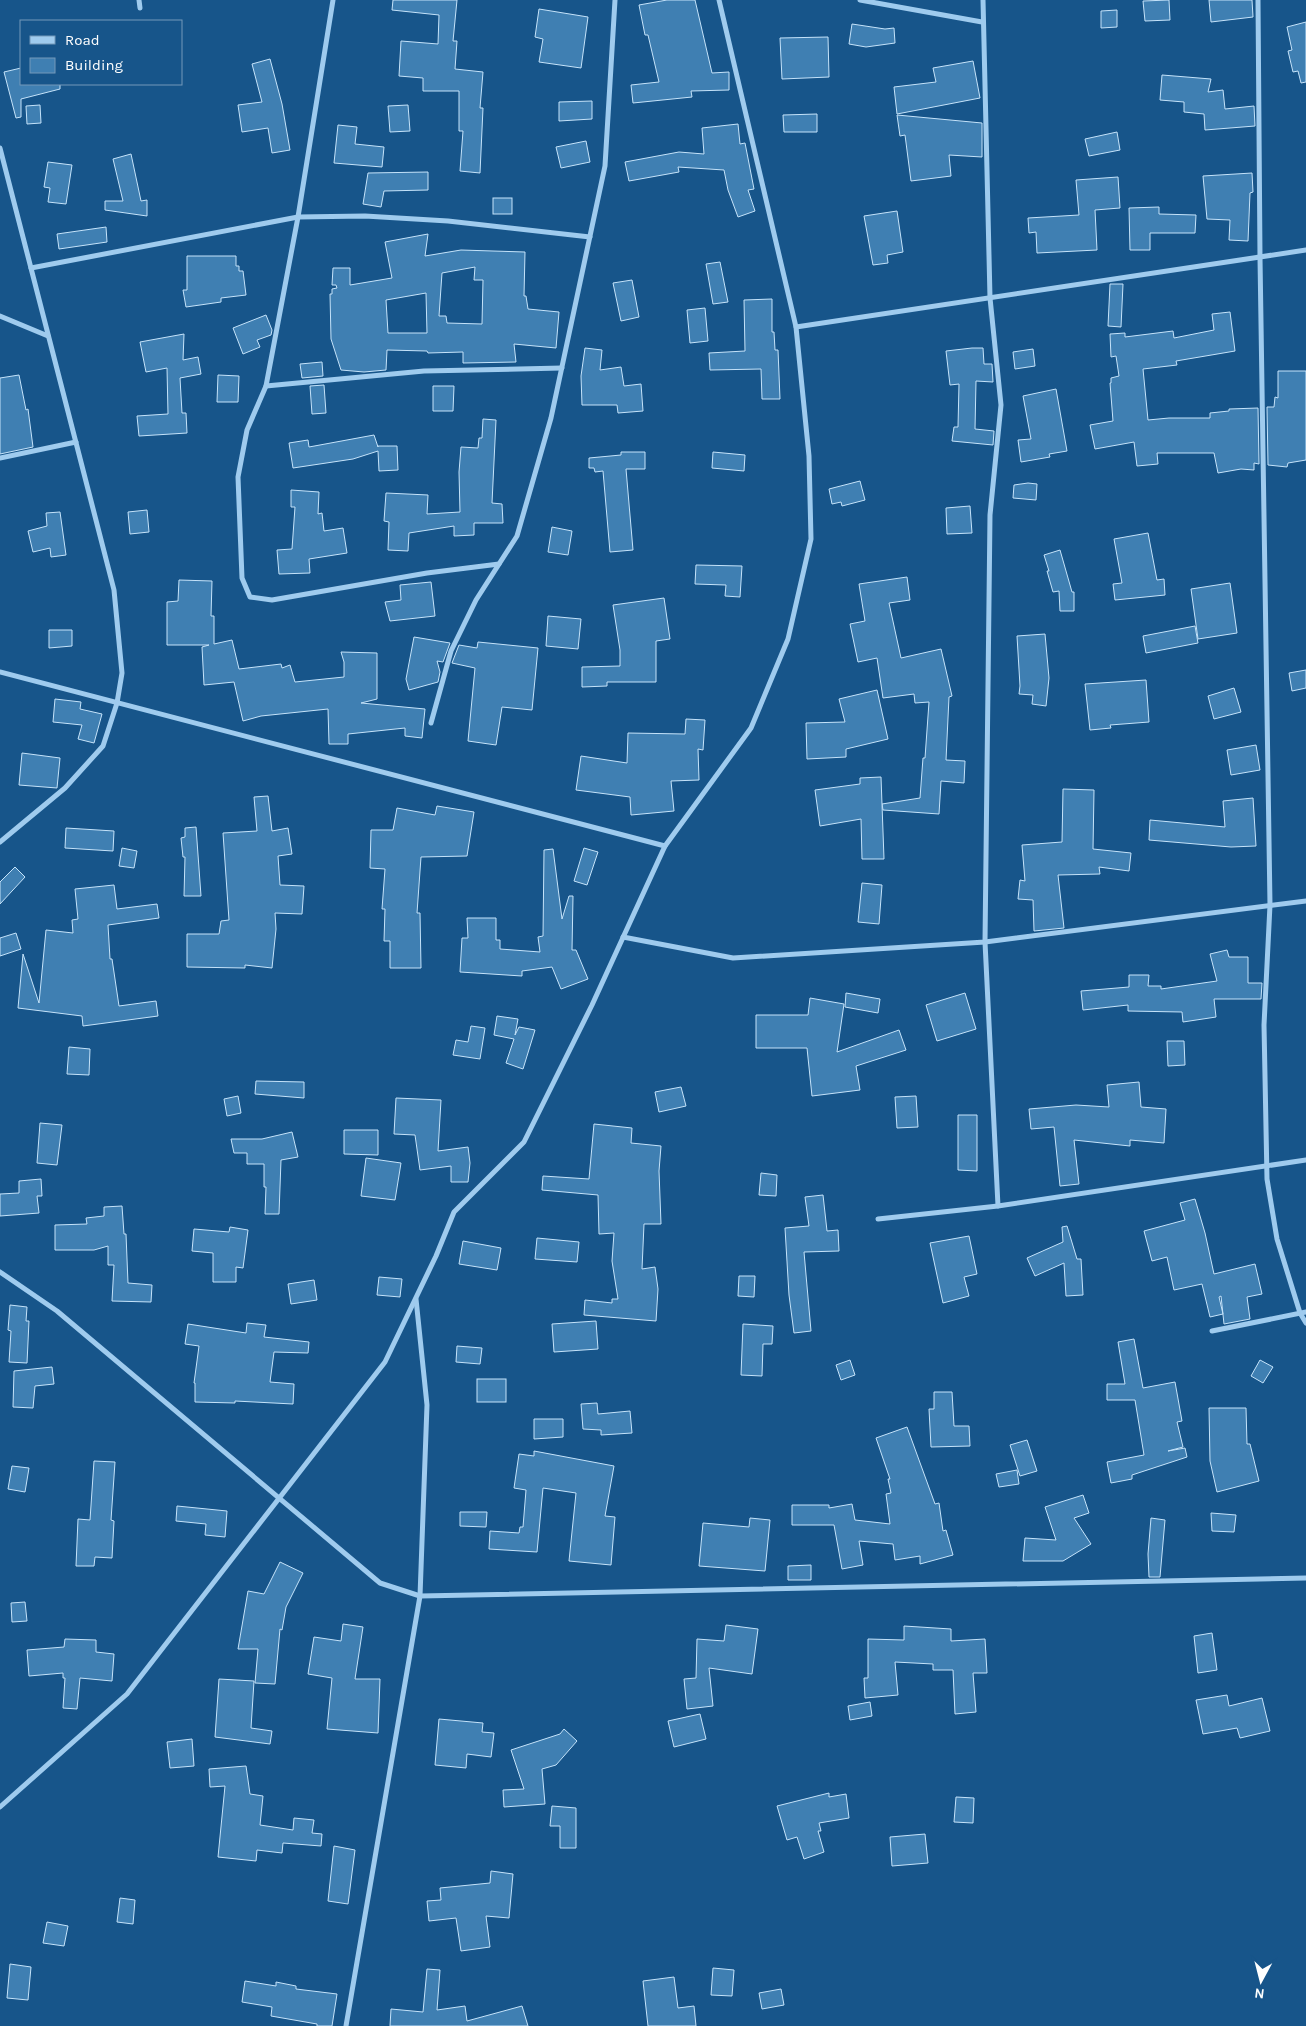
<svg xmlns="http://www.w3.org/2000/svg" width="1306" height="2026" font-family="Karla,sans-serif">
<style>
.building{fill:#3f7fb2;stroke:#c5e3fa;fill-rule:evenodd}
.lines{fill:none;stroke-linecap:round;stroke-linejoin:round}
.street{stroke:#9fcbee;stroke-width:5}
</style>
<rect width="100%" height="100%" fill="#17558a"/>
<g class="building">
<polygon points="393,0 457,0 453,41 457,41 455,69 483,72 480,108 483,108 480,173 460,171 463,131 459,131 459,91 423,91 423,78 399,76 401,41 438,44 439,15 392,10"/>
<polygon points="667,0 695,0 712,73 729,72 729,90 691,91 692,97 633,103 631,85 659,82 648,35 645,35 639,5"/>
<polygon points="1169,0 1170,20 1145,21 1143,1"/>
<polygon points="1209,0 1252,0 1253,17 1211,22"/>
<polygon points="539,9 588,17 581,68 539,62 543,39 535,37"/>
<polygon points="1117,10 1117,27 1101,28 1101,11"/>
<polygon points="1306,22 1306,82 1301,83 1298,71 1293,72 1288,51 1292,50 1287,27"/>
<polygon points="852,24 885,29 894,28 895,43 866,47 849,44"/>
<polygon points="828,37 829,77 782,79 780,38"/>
<polygon points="270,59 282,104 290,150 272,153 268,128 242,132 238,105 262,102 252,64"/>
<polygon points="973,61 980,98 897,114 894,87 936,82 933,68"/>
<polygon points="21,68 21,84 60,84 60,89 21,99 21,117 16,118 4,72"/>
<polygon points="1162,75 1211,79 1208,92 1223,90 1225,109 1254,106 1255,126 1205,130 1204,114 1184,112 1184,102 1160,100"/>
<polygon points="592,101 592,119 559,121 559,102"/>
<polygon points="40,105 41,123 27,124 26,106"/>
<polygon points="408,105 410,131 390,132 388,106"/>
<polygon points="817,114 817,132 784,132 783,115"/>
<polygon points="897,115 982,123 982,157 949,155 951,176 911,181 905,135 900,136"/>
<polygon points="738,124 740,144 745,143 754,189 748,190 755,211 738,217 728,190 724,170 678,167 679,172 629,181 625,162 679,152 704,154 702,128"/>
<polygon points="338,125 357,127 355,144 384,147 382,167 334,163"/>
<polygon points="1117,132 1120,150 1089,156 1085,139"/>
<polygon points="586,141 590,162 561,168 556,147"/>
<polygon points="131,154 141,201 147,200 147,216 105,210 105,201 123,201 113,159"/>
<polygon points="48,162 72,165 66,204 48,202 50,188 44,187"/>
<polygon points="428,172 428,190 384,191 381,207 363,204 368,173"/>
<polygon points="1252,173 1253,192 1250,193 1248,241 1229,240 1230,220 1207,219 1203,176"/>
<polygon points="1118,177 1120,208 1095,210 1097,250 1037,253 1036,232 1029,233 1028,218 1079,215 1076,180"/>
<rect x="493" y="198" width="19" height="16"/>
<polygon points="1159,207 1159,214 1196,215 1195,233 1150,233 1150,250 1130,250 1129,208"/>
<polygon points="897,211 903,252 887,255 888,263 873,265 864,216"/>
<polygon points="106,227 107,242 59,249 57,234"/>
<path d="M428,234L425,256L461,250L525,252L524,296H526L528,309L559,312L556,348L514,344L516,362L463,363V352L428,353L427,351L387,350L386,370L364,372L341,370L331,339L330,294H332V289L337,288L336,285H332L333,268H350V285L392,278L385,242ZM475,267L474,280H483L482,324L447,323L446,316H439L442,273ZM426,293L427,333H388L386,300Z"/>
<polygon points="187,256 236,256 236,266 239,266 239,271 243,271 246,295 221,298 221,302 186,307 183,290 187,290"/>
<polygon points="720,262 728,302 713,304 706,264"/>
<polygon points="632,280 639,317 621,321 613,283"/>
<polygon points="1110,284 1123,284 1121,327 1108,326"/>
<polygon points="772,299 772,332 774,332 775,350 778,350 780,399 762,399 761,369 710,370 709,353 745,351 744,300"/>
<polygon points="705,308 708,341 690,343 687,310"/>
<polygon points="1230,312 1235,351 1176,361 1177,365 1143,369 1148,420 1169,418 1210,418 1210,413 1229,411 1229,409 1258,408 1259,464 1254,463 1254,470 1241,469 1218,473 1214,453 1157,453 1158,464 1137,466 1134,442 1095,449 1090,425 1113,421 1110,383 1111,383 1111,378 1119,376 1116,356 1111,357 1110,334 1125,333 1125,337 1173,331 1174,338 1214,330 1212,314"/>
<polygon points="266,315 272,330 271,335 257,340 260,347 243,354 233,328"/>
<polygon points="184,334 183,360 198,357 201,374 180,378 182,413 186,413 187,433 139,436 137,416 168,414 167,368 146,372 140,342"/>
<polygon points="585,348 602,350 600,370 621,367 624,386 641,384 643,411 618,413 617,405 582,405 581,376"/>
<polygon points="972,348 983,348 984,364 992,364 993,382 976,381 975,429 994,431 993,445 952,441 954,427 958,427 959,384 950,385 946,351"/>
<polygon points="1033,349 1035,366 1015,369 1013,352"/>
<polygon points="322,362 323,376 302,378 300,364"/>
<polygon points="1278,371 1306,371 1306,460 1288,463 1287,467 1268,465 1267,407 1274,407 1275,397 1278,398"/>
<polygon points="19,375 26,410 28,409 33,447 0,454 0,378"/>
<polygon points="218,375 239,376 238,402 217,402"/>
<polygon points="324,385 326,413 312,414 310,386"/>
<polygon points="433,386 454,386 453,411 433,411"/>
<polygon points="1056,389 1067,451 1049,454 1050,457 1021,462 1018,440 1031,439 1023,396"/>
<polygon points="483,419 496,420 492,503 502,504 503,523 474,523 474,535 454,536 454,526 409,533 408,551 388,550 389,522 384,521 386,493 428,495 427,514 460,512 459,472 461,447 478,448 479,438 482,438"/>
<polygon points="374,435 378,447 378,446 397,446 398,470 379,471 378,451 353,459 293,468 289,443 308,440 309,447"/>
<polygon points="621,452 645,452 645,469 626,469 633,550 610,552 603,471 595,472 594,468 589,468 589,458 621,455"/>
<polygon points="713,452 745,455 744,471 712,468"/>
<polygon points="860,481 865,500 842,506 841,502 832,504 829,489"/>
<polygon points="1028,483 1037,484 1036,500 1013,498 1014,485"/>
<polygon points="291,490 319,492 318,514 322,513 324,531 343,528 347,553 309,559 310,573 279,574 277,550 292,549 295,507 291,507"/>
<polygon points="970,506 972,533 947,534 946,508"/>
<polygon points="147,510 149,532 130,534 128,512"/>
<polygon points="60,512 66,555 51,557 50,548 33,552 28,531 47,526 46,513"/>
<polygon points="552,527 572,531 568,555 548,552"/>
<polygon points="1148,533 1157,580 1164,579 1165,595 1115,600 1113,584 1122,583 1114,539"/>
<polygon points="1060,550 1072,592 1074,592 1074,611 1060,611 1059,591 1053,592 1047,571 1049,571 1044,555"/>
<polygon points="696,565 742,566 740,597 725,596 726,585 695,584"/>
<polygon points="907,577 910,600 889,603 901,658 941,649 952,696 949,697 946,760 965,761 964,783 941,781 939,814 883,810 882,804 920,798 923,758 925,758 929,702 915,703 914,694 883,698 877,658 858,662 850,624 865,621 859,584"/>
<polygon points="179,580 212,581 211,616 214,616 214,644 232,640 239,669 281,664 282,668 290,665 295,682 344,677 344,662 341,652 377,653 377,699 361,703 425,709 422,738 405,736 405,728 348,734 348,744 329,744 328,709 261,716 243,721 234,682 204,685 202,647 209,645 167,645 167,602 178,601"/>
<polygon points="431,582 435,616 390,621 385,602 401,600 400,585"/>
<polygon points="1230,583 1237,633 1198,639 1191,589"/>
<polygon points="664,598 670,639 656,641 656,682 607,682 607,686 582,687 582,667 620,666 620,650 613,605"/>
<polygon points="548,616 581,619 578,649 546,646"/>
<polygon points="1195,626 1198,643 1146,653 1143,636"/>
<polygon points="49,630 72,630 72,646 49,648"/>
<polygon points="1045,634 1049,678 1046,706 1032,704 1033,695 1019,694 1020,686 1017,636"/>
<polygon points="414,637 450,643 443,662 437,661 440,672 438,682 409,690 406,679"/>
<polygon points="478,642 538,648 532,710 502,707 496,745 468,741 475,668 452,663 459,645 477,648"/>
<polygon points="1306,670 1306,688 1292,691 1289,673"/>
<polygon points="1146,680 1149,722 1110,725 1111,728 1090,730 1085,684"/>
<polygon points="1234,688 1241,712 1214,719 1208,696"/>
<polygon points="877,690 888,739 846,749 846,757 807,759 806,723 845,722 839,699"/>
<polygon points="55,699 81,702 80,709 102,714 94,743 78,739 82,725 53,722"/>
<polygon points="686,719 705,720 703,750 698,749 699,780 671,781 674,811 631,815 630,797 576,790 581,756 627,763 628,733 685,734"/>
<polygon points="1256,745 1260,770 1231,775 1227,750"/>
<polygon points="22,753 60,758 57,788 19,785"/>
<polygon points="881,777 884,859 862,859 861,819 820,826 815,790 860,784 860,778"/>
<polygon points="1063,789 1094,790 1093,849 1131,853 1129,871 1099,867 1100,874 1058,875 1064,928 1034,931 1033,900 1018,899 1020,880 1025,881 1022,845 1062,842"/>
<polygon points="268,796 272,831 288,828 292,854 278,856 280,885 304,886 302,914 275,913 276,929 272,968 245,965 245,968 187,967 187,934 219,934 221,921 229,920 223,833 257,831 254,797"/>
<polygon points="1253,798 1256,846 1231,847 1149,840 1150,820 1225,827 1223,801"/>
<polygon points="437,806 474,812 467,856 421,857 417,913 420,913 421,968 390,968 390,941 384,941 385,909 382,909 385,869 370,868 371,830 393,830 397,808 435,815"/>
<polygon points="196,827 201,896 184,896 185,857 183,857 181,838 185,837 185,828"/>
<polygon points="66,828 114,831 113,851 65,848"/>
<polygon points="122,848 137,851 134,868 119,866"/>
<polygon points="584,848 598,852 587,885 574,881"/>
<polygon points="553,849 562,919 569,896 573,896 572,950 576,950 588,979 561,989 552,967 522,971 522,976 460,972 462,938 468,938 467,918 496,918 496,940 500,940 500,949 540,952 538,937 543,936 544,850"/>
<polygon points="15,867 25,877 0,904 0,882"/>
<polygon points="862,883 882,885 879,924 858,922"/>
<polygon points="114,885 117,909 157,904 159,918 108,925 110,959 112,959 119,1006 156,1001 158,1016 83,1026 82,1016 18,1008 23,954 39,1003 46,930 73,933 72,920 78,919 75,889"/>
<polygon points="16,933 21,949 0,956 0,938"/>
<polygon points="1227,950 1229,957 1248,957 1248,983 1262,983 1261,999 1214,999 1216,1017 1183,1022 1182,1012 1128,1011 1128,1005 1083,1010 1081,991 1129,987 1129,975 1149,975 1148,986 1161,986 1161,989 1217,981 1210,954"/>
<polygon points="846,993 880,999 878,1013 845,1007"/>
<polygon points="965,993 976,1029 937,1041 926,1005"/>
<polygon points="810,998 844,1004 837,1052 899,1030 906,1050 856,1066 860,1090 812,1096 807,1048 756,1048 756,1015 808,1015"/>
<polygon points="497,1016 518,1019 515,1035 519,1027 535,1030 523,1069 506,1063 514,1039 494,1035"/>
<polygon points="471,1026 485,1028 480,1059 453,1055 456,1040 468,1042"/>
<polygon points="1167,1041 1184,1041 1185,1065 1168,1066"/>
<polygon points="69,1047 90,1049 89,1075 67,1074"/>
<polygon points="256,1081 304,1082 304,1098 255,1094"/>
<polygon points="1139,1082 1141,1107 1166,1109 1164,1143 1130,1140 1130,1146 1074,1140 1079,1184 1060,1186 1054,1127 1031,1129 1029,1109 1076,1105 1109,1107 1107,1085"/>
<polygon points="681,1087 686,1106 659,1112 655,1092"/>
<polygon points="238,1096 241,1113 227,1116 224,1099"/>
<polygon points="916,1096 918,1127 897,1128 895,1097"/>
<polygon points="396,1098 441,1100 438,1151 468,1147 470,1163 468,1182 451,1182 451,1166 420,1170 415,1135 394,1134"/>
<polygon points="958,1115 977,1115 977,1171 958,1170"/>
<polygon points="40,1123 62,1125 57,1165 37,1163"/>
<polygon points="594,1124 632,1128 631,1143 661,1146 659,1171 661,1224 644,1224 642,1269 655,1267 658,1289 656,1321 584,1315 585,1300 612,1303 612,1299 618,1299 612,1261 614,1233 599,1234 598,1195 542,1190 543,1176 589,1179"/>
<polygon points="344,1130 378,1130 378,1155 344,1154"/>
<polygon points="292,1132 298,1157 281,1160 279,1214 265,1214 266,1187 264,1187 264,1164 247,1164 247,1153 234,1153 231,1139 262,1139"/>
<polygon points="366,1158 401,1163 395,1200 361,1196"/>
<polygon points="761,1173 777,1175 776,1196 759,1195"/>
<polygon points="41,1179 42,1196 37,1196 39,1213 0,1216 0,1194 19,1193 19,1181"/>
<polygon points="823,1195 827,1231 838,1230 839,1251 804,1252 811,1331 794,1333 789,1295 785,1228 809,1226 805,1197"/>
<polygon points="1195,1199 1205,1233 1214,1274 1255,1264 1262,1294 1247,1297 1250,1319 1224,1324 1221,1296 1219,1297 1223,1314 1210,1317 1202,1284 1174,1290 1167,1257 1152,1261 1144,1231 1185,1220 1180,1203"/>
<polygon points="122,1206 124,1234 126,1234 128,1283 152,1285 151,1302 112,1301 114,1265 108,1265 108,1246 94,1250 55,1250 55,1225 87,1224 86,1218 104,1216 104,1207"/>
<polygon points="1067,1226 1077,1259 1081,1259 1083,1295 1066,1296 1064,1263 1035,1276 1027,1258 1063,1242 1062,1227"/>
<polygon points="230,1227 248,1230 243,1268 236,1267 236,1282 213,1282 213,1253 192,1251 194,1229 229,1232"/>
<polygon points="969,1236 977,1274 964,1277 969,1296 943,1303 930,1243"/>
<polygon points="537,1238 579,1242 577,1262 535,1259"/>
<polygon points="463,1241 501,1248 497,1270 459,1264"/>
<polygon points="739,1276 755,1276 754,1297 738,1296"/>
<polygon points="379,1277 402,1279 400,1297 377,1295"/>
<polygon points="314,1280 317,1300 291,1304 288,1284"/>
<polygon points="10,1305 27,1307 26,1321 29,1321 27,1363 9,1362 11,1331 8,1330"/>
<polygon points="596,1321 598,1349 554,1352 552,1324"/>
<polygon points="247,1323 266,1325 264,1337 309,1342 308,1353 274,1352 270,1382 294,1384 293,1404 235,1401 235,1403 195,1402 195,1383 194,1383 199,1346 185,1344 188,1324 246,1333"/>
<polygon points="743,1324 773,1326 772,1344 763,1344 762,1376 741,1375"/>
<polygon points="1134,1339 1143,1388 1175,1382 1182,1421 1177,1422 1183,1447 1168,1451 1185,1448 1187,1457 1132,1475 1132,1479 1111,1483 1107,1462 1144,1455 1135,1400 1107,1400 1107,1384 1125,1384 1118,1342"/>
<polygon points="457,1346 482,1348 480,1364 456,1362"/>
<polygon points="850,1360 855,1375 841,1380 836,1365"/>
<polygon points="1260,1360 1273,1367 1263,1383 1251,1376"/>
<polygon points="52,1367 54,1384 35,1386 33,1408 13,1407 14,1371"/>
<rect x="477" y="1379" width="29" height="23"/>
<polygon points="934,1392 952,1392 954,1426 969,1426 970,1446 931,1447 929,1409 934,1409"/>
<polygon points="597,1403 598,1414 630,1411 632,1433 601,1435 601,1430 583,1429 581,1404"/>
<polygon points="1209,1408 1246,1408 1247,1444 1250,1444 1259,1481 1217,1492 1210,1461"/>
<polygon points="534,1419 563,1419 563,1437 534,1439"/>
<polygon points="907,1427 935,1504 939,1503 943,1531 946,1530 953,1555 920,1564 920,1556 895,1560 893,1544 859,1541 863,1565 842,1569 834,1525 792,1525 792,1505 829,1505 829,1508 852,1504 855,1520 890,1524 886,1494 891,1493 888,1479 890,1479 876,1438"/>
<polygon points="1027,1440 1037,1471 1020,1476 1010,1445"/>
<polygon points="534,1451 614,1466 605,1516 615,1517 611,1565 569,1561 576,1493 543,1488 537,1552 489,1549 490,1531 519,1533 520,1527 523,1527 526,1490 514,1488 519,1454 534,1456"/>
<polygon points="94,1461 115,1462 111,1520 114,1521 112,1558 95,1557 94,1566 76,1566 78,1519 90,1520"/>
<polygon points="12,1466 29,1468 25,1492 8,1489"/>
<polygon points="1017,1470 1019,1484 999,1487 996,1474"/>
<polygon points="1083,1495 1089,1513 1074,1518 1091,1544 1063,1561 1023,1561 1025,1538 1056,1540 1045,1507"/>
<polygon points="177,1506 227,1511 225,1537 205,1535 206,1524 176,1521"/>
<polygon points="460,1512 487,1512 486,1527 460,1526"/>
<polygon points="1211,1513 1236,1515 1234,1532 1212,1531"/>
<polygon points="750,1518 770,1520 765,1571 699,1566 703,1523 749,1527"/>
<polygon points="1151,1518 1165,1520 1160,1577 1149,1577 1148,1554"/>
<polygon points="280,1562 303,1573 286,1607 282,1630 280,1629 275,1684 255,1683 258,1649 238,1649 248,1591 264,1594"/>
<polygon points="811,1565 811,1580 788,1580 788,1566"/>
<polygon points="25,1602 27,1621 12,1622 11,1603"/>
<polygon points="343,1624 363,1627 355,1679 380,1679 378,1733 327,1729 332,1678 308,1674 314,1637 341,1641"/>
<polygon points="726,1625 758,1629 752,1674 709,1668 713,1706 687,1709 684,1679 696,1678 697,1639 724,1641"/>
<polygon points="904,1626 951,1629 951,1641 985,1639 987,1673 973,1673 976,1712 955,1714 953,1670 933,1670 933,1664 895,1662 898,1695 865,1698 864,1678 868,1678 868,1639 904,1640"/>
<polygon points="1212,1633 1217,1670 1198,1673 1194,1636"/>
<polygon points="65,1639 96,1640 96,1652 114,1654 112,1681 80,1678 77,1709 63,1708 65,1678 63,1678 63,1673 29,1676 27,1650 64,1647"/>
<polygon points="219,1679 254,1681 251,1728 272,1731 270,1744 215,1737"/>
<polygon points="1227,1695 1229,1706 1262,1698 1270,1731 1240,1738 1237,1728 1203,1734 1196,1700"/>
<polygon points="870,1702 872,1716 850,1720 848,1706"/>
<polygon points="700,1714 706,1739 674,1747 668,1721"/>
<polygon points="439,1719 483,1723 482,1732 494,1733 491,1757 467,1754 466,1768 435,1765"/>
<polygon points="564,1729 577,1741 556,1765 542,1769 545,1804 504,1807 503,1790 524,1789 511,1750 560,1734"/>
<polygon points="192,1739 194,1766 170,1768 167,1742"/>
<polygon points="246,1766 250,1794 263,1796 260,1825 293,1830 294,1818 314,1820 312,1833 322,1834 321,1846 283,1843 282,1853 257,1850 256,1861 218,1857 225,1786 210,1787 209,1769"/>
<polygon points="829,1793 829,1797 846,1794 849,1818 819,1823 821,1831 818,1831 824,1852 804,1859 797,1837 787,1840 777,1806"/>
<polygon points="956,1797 974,1798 973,1823 954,1822"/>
<polygon points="552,1806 576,1808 576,1848 560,1848 560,1826 550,1826"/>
<polygon points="925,1834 928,1863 892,1866 890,1837"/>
<polygon points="334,1846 355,1850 348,1904 328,1901"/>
<polygon points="491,1871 513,1874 509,1918 486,1916 490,1947 461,1951 456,1918 429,1921 427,1901 441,1900 440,1888 490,1883"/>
<polygon points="120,1898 135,1900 133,1924 117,1922"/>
<polygon points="47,1922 68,1926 64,1946 43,1943"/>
<polygon points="10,1964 31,1967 28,2000 7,1998"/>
<polygon points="713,1968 734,1970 732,1996 711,1995"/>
<polygon points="427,1969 440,1970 437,2010 465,2006 467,2021 522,2006 528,2026 390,2026 391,2009 423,2012"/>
<polygon points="674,1977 678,2008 694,2006 696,2026 648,2026 643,1981"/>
<polygon points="245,1981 276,1986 276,1982 296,1986 296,1989 337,1994 332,2026 317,2026 317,2024 271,2016 272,2007 242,2002"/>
<polygon points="781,1989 784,2005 762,2009 759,1993"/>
</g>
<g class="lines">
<g class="street">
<polyline points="139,0 140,8"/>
<polyline points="333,0 298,217 266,386 247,430 238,477 242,578 250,597 272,600 427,573 499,564"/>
<polyline points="860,0 982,22"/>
<polyline points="983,0 990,298 1001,405 990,515 985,942 998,1206"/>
<polyline points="1258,0 1260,258 1270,905 1264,1025 1267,1179 1277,1239 1300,1313 1306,1323"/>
<polyline points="0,148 114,590 122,673 117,703 103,746 65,788 0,842"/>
<polyline points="31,268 298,217 365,216 448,221 590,237"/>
<polyline points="0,316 48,336"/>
<polyline points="796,327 1306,250"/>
<polyline points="266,386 424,371 562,368"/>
<polyline points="0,458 76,442"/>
<polyline points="0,672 665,846"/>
<polyline points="431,723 451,651 476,600 517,536 551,418 605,166 615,0"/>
<polyline points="623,937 733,958 985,942 1306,901"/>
<polyline points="878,1219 998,1206 1306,1160"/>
<polyline points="0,1272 57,1311 380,1583 420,1596 1306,1578"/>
<polyline points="1212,1331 1306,1312"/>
<polyline points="0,1807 127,1694 385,1362 436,1256 454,1212 524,1142 592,1005 665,846 751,728 788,639 811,539 809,456 796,327 719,0"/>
<polyline points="346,2026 420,1596 427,1405 416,1299"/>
</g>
</g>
<rect x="20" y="20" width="162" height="65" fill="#17558a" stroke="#7499b9"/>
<rect x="30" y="36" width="25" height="8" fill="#9fcbee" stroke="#7499b9"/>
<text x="65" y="45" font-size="15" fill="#ffffff">Road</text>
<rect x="30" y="58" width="25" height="15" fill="#3f7fb2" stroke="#7499b9"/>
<text x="65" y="70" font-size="15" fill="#ffffff">Building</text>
<g transform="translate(1261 1981) rotate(187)" stroke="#17558a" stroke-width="4" paint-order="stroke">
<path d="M0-4L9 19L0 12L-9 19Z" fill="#ffffff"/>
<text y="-8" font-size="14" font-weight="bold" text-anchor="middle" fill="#ffffff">N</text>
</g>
</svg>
